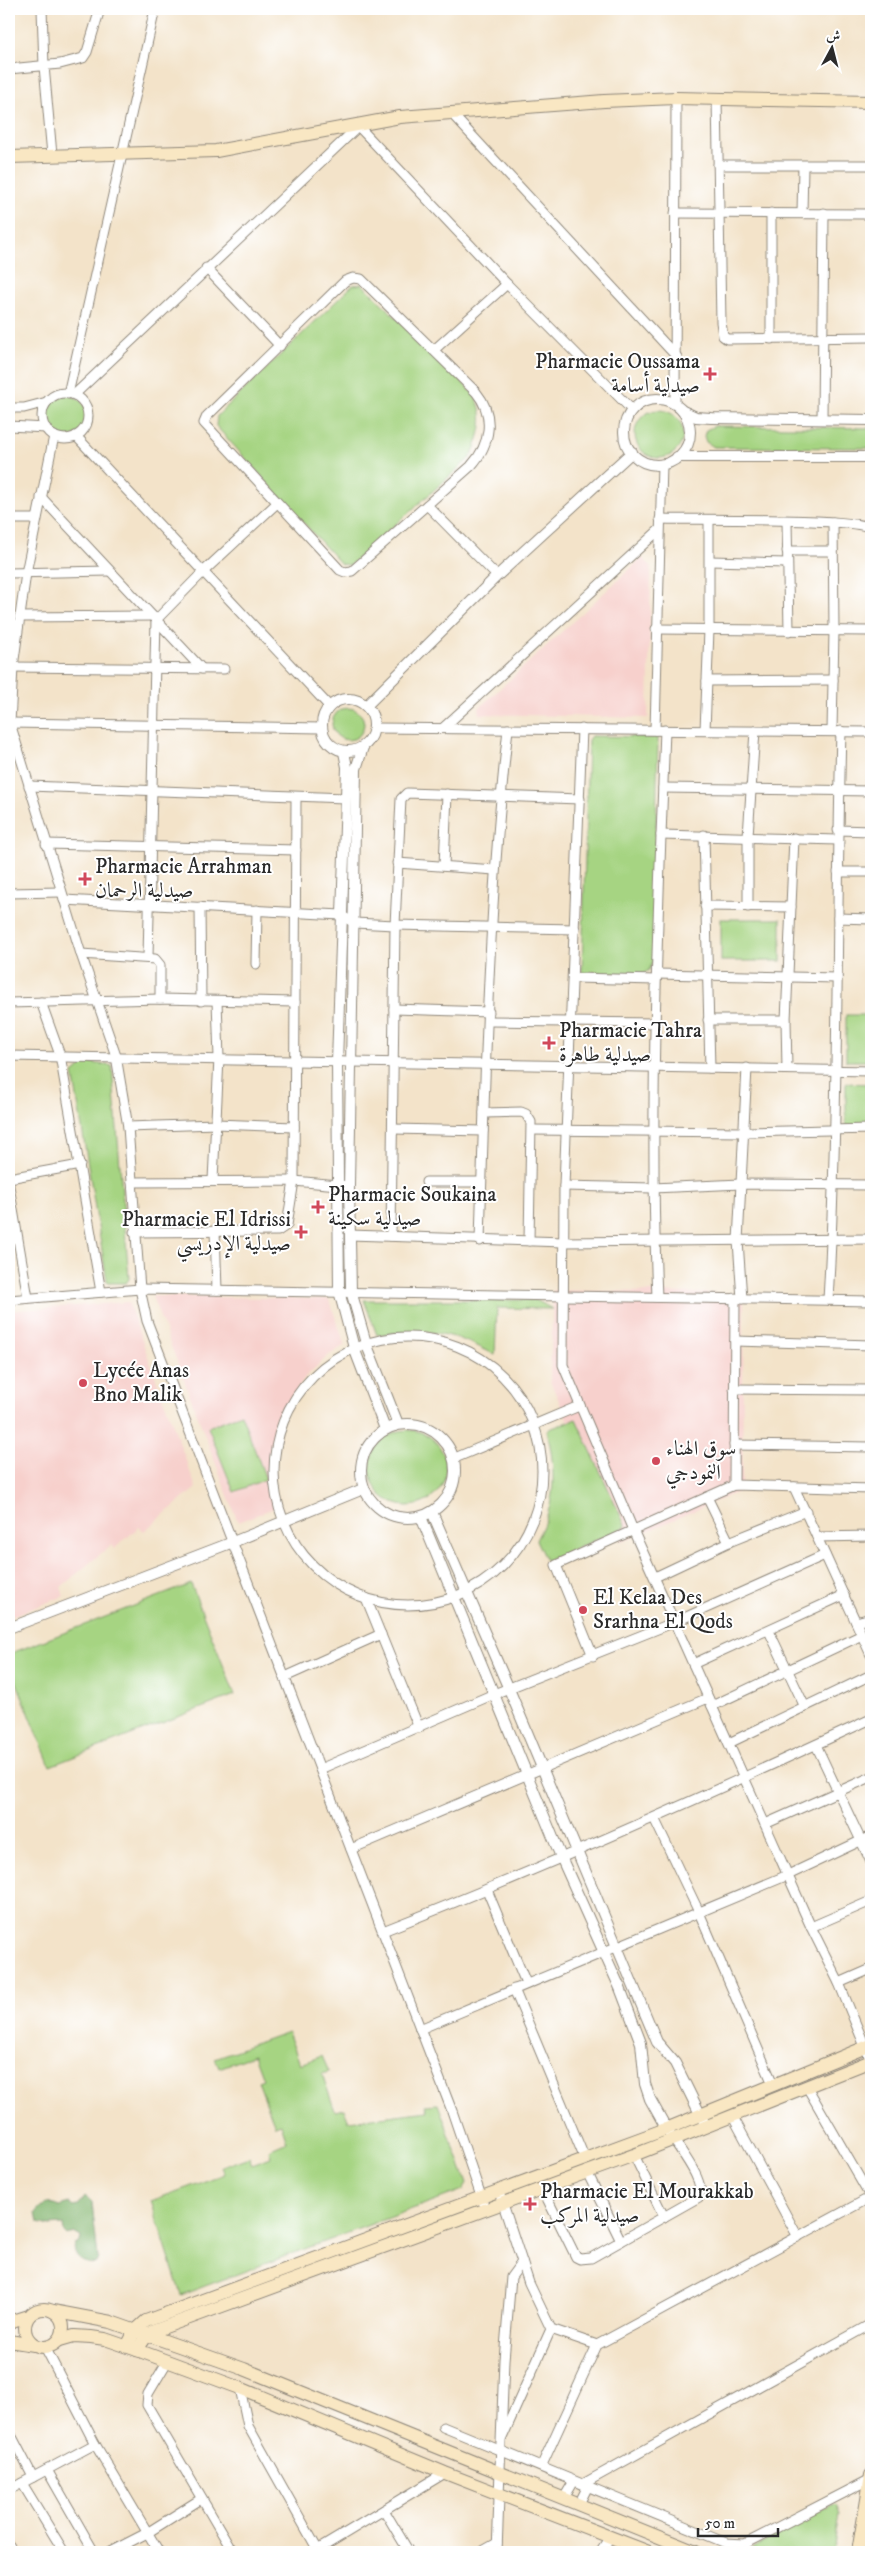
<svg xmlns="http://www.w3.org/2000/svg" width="880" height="2561" font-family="'IM FELL DW Pica',Amiri,serif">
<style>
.built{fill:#f7d0cc}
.green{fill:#a6d482;stroke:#688056}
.forest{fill:#84b670;stroke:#58704e}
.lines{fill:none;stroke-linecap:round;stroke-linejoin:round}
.minor-casing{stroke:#8f877a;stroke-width:11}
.tertiary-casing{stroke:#8f877a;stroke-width:12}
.secondary-casing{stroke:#8f877a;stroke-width:14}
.minor{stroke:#fff;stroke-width:9}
.tertiary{stroke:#fff;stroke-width:10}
.secondary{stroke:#f9e7c3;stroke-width:12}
.poi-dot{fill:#d1495b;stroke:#fff;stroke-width:2}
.labels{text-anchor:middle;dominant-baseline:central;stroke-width:4;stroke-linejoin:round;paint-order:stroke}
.poi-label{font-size:21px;fill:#2b2b2b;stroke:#fff;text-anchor:start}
</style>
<rect width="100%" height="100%" fill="#fff"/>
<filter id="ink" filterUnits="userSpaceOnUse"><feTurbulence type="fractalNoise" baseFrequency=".02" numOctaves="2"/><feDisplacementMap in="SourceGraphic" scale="10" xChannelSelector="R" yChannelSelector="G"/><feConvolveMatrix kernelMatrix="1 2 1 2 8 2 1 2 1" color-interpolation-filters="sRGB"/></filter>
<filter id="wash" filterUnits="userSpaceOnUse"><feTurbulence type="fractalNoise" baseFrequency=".0096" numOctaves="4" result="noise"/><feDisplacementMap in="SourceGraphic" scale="20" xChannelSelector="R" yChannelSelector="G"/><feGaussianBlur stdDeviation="1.12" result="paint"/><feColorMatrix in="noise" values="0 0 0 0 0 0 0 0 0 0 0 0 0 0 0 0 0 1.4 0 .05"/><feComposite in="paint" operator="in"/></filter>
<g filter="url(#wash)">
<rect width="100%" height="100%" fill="#f3e3c9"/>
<g class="built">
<polygon points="642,558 651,566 648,718 480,714 479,708"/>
<polygon points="553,1290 744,1294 742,1490 622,1542 550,1381"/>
<polygon points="152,1296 329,1299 345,1345 329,1355 305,1377 281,1414 270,1449 268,1468 274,1508 238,1522"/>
<polygon points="128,1302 196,1488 144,1531 139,1527 114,1549 111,1545 61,1587 64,1596 9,1617 9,1311"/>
</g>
<g class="green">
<path d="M362,284L472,392C488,413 481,436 470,458L350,565L341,564L216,426L217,416L353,285Z"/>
<circle cx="66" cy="416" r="21"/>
<circle cx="659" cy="434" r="24"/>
<polygon points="715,426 871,428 871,448 714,447 706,442 704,436 706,430"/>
<circle cx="348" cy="724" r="16"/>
<polygon points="591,736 658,737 653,962 649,970 643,974 582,973 588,740"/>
<rect x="721" y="919" width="60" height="42"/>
<rect x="846" y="1015" width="25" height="46"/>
<polygon points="86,1062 112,1066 129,1279 126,1283 109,1283 107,1281 73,1073"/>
<polygon points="846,1083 871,1084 871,1126 846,1126"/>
<path d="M364,1300H536L552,1309L497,1308L495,1355C451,1331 426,1328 377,1335Z"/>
<polygon points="241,1414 266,1479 234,1492 208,1427"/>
<path d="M576,1419L626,1527L546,1561L536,1540C557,1502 556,1472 547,1430Z"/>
<circle cx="408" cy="1468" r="38"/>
<polygon points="191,1584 235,1695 50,1766 9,1663 9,1654"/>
<polygon points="288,2032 300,2064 322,2056 329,2072 322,2074 335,2111 344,2109 349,2121 428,2111 426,2105 438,2104 467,2183 463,2190 181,2295 151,2201 224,2174 221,2167 249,2157 252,2164 271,2157 269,2150 287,2142 281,2124 275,2126 258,2081 263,2079 254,2055 219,2068 215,2058"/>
<polygon points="835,2504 839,2514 833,2552 752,2552 752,2549"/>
</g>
<path class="forest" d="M85,2196L92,2202L98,2258L96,2263C85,2266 71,2257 75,2244L80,2242L81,2237L74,2233L67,2236L64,2233L63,2225L49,2226L38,2223L36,2213C43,2204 49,2201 59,2206L69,2203L74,2207L78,2206Z"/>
</g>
<g filter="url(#ink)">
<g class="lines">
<g class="minor-casing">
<g id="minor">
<polyline points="42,9 44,66 52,155"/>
<polyline points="9,69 60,64 83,58 87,52 100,9"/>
<polyline points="717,98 721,322 723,336 727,339 871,337"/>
<polyline points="452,114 677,357"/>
<polyline points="359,127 507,284 632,410"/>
<polyline points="718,165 871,165"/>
<polyline points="675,213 871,214"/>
<polyline points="802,213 803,166"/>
<polyline points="206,268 280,346"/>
<path d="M353,278L361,279L476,392C495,415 491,444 471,466L352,571L345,572L340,570L204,423L207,416L345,281Z"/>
<polyline points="771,339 771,213"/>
<polyline points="434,350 507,284"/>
<circle cx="65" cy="416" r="23"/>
<polyline points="68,394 155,9"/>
<polyline points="74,395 361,124"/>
<polyline points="675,404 676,98"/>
<polyline points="9,408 24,408 47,402"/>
<polyline points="822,419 824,213"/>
<polyline points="9,426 46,428"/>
<polyline points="54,436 26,573 13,667 10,723 81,954 116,1056 128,1127 140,1289 147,1321 452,2111 483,2202"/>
<polyline points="76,436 329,706"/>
<polyline points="41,497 202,669"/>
<polyline points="427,505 497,576"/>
<polyline points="9,519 36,519"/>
<path d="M660,519C691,520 855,517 871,528"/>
<polyline points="787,521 789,631"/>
<polyline points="787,551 833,551"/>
<polyline points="710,561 787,563"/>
<polyline points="9,573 109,571"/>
<polyline points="19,617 152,616"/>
<polyline points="656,629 871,631"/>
<polyline points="9,667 224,669"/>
<polyline points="707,681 833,680"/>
<polyline points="10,723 321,728"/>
<polyline points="374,728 871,732"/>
<polyline points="443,728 659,530"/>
<polyline points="582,729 564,1186 563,1365 633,1530 811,1927 839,1983 871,2061"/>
<polyline points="655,730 662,464"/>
<polyline points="705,730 709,630 709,520"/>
<polyline points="832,731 834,631 833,522"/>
<polyline points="29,786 345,798"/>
<polyline points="663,788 871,791"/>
<polyline points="838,830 871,831"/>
<polyline points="661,835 838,840"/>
<polyline points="704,835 710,1068"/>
<polyline points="46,844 296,850"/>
<polyline points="397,863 495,870"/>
<polyline points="444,866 447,794"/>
<polyline points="838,872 871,872"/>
<polyline points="9,893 61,892"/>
<polyline points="64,900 341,915 354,923 395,925 575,929"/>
<polyline points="705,906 791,907"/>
<polyline points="200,907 201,1001"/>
<polyline points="748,907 748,836 755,731"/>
<polyline points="838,918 871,919"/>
<polyline points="81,954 155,959 160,965 160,999"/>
<polyline points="148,957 156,620 203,572 276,504"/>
<polyline points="256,964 257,910"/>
<polyline points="657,974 837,978"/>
<polyline points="574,978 656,980"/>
<polyline points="41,1002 60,1055 101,1292"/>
<polyline points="9,1003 160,999 295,1002"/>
<polyline points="394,1009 489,1012"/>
<polyline points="708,1020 786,1020"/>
<polyline points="488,1021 655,1023"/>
<polyline points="9,1056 871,1071"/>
<polyline points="787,1069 786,1020 794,838"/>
<polyline points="484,1113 521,1112 526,1114 531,1122 529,1241"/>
<polyline points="128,1127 216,1124 294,1127"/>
<polyline points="394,1129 483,1131"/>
<polyline points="532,1130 744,1132 871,1129"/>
<polyline points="9,1178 80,1165"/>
<polyline points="213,1180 219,1058 217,1001"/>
<polyline points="132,1182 294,1181 349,1186"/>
<polyline points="426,1182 481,1182"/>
<polyline points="9,1186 28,1298"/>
<polyline points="564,1186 653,1188 741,1184 871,1185"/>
<polyline points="215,1230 217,1290"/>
<polyline points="134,1232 278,1231 287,1225 294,1181 296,797"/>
<polyline points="350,1235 564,1242 871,1239"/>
<polyline points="391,1236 395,925 401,799 407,793 580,799"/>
<path d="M480,1241C485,1070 489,898 508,729"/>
<path d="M657,1297C649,1108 658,919 665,730"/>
<polyline points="742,1299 738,1241 747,1068"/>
<polyline points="9,1300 140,1289 871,1301"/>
<path d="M828,1300C839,1111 836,921 841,731"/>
<circle cx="408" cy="1471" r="134"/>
<polyline points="735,1341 871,1345"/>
<polyline points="734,1389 871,1390"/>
<polyline points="734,1445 871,1447"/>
<polyline points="455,1458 579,1406"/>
<polyline points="734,1485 735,1298"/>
<polyline points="794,1487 871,1655"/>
<polyline points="707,1497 729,1542"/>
<polyline points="817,1537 871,1536"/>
<polyline points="655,1577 729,1542 806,1511"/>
<polyline points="366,1598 419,1728"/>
<polyline points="856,1622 871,1618"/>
<polyline points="769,1631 805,1707"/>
<polyline points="593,1656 556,1565 734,1485 871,1489"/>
<polyline points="693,1664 844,1595"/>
<polyline points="285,1677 381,1634"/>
<polyline points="712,1706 862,1635"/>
<polyline points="729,1743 871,1675"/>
<polyline points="816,1745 871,1862"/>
<polyline points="320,1769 494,1694 675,1622 825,1555"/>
<polyline points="654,1818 698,1910 773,2084"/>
<polyline points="765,1824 871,1777"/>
<polyline points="351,1849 708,1698"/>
<polyline points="487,1890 526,1983"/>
<polyline points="811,1927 871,1901"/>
<path d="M383,1931C548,1866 710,1794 871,1719"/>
<polyline points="839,1983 871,1969"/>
<polyline points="514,1989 585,2159"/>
<polyline points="420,2029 788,1875 871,1836"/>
<polyline points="807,2087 871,2198"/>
<polyline points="733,2117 798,2237"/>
<polyline points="634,2155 664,2217"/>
<polyline points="587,2172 621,2241"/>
<path d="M542,2188L576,2257L580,2259L591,2258L699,2197C706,2183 682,2153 674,2140"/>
<polyline points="501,2198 529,2283 551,2329 597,2345"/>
<polyline points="45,2347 95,2444 159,2552"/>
<polyline points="167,2362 148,2394 147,2405 233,2552"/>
<polyline points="240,2388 248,2426 319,2552"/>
<polyline points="443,2427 726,2543 745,2544 871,2479"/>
<polyline points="9,2431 33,2477"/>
<polyline points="502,2438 551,2329"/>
<polyline points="541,2467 597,2345 871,2197"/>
<polyline points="47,2470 94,2552"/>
<polyline points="22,2483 64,2552"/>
<polyline points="583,2484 871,2324"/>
<polyline points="9,2490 95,2444"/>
<polyline points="564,2498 574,2481"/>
<polyline points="579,2504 588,2486"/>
<polyline points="384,2510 409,2552"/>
<polyline points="9,2545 13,2552"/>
<polyline points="110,2552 147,2533 201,2499"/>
<polyline points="314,2552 445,2473"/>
<polyline points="481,2552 497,2543"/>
<polyline points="497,2552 504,2360 511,2277 522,2262"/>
<polyline points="600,2552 610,2537"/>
</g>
</g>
<g class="tertiary-casing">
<g id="tertiary">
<circle cx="657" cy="432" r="33"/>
<polyline points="683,411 696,417 711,418 871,420"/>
<polyline points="677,457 871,457"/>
<circle cx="348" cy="725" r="26"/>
<polyline points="366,706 497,576 632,452"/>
<polyline points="363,747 356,769 349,1186 351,1291 366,1343 398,1424"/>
<polyline points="344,752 347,767 337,1062 339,1291 354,1348 385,1429"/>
<circle cx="408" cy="1471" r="47"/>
<polyline points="432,1512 509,1689 657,2042 675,2063 703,2120"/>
<polyline points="421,1517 561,1857 620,1988 641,2043 645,2084 650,2099 670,2135"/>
<polyline points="9,1628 233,1542 363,1489"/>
</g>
</g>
<g class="secondary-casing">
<g id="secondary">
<polyline points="9,157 216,151 400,117 604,101 676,98 871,102"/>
<circle cx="44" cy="2328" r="19"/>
<polyline points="53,2311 111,2322 244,2369 696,2552"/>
<polyline points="9,2322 28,2316"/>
<polyline points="60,2340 74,2336 91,2337 105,2339 137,2350 240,2388 445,2473 649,2552"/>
<polyline points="9,2341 34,2345"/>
<polyline points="127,2346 135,2331 146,2321 666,2129 871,2045"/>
<polyline points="137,2350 147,2335 154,2331 634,2155 871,2061"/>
<polyline points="858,2552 871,2475"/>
</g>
</g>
<use href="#minor" class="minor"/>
<use href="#tertiary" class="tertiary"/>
<use href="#secondary" class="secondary"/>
</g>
</g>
<g class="poi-dot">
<path d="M707.5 366.5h5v5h5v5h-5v5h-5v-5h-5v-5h5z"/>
<path d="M82.5 871.5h5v5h5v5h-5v5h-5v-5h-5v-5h5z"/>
<path d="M546.5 1035.5h5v5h5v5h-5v5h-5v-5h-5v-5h5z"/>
<path d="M315.5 1199.5h5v5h5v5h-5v5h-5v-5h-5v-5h5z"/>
<path d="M298.5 1224.5h5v5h5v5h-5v5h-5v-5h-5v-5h5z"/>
<circle cx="83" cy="1383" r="5"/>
<circle cx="656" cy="1461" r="5"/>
<circle cx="583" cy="1610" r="5"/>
<path d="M527.5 2196.5h5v5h5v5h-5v5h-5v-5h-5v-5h5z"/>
</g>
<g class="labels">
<g class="poi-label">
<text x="700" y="362" text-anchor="end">Pharmacie Oussama<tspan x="700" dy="24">صيدلية أسامة</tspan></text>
<text x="95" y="867">Pharmacie Arrahman<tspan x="95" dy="24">صيدلية الرحمان</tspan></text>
<text x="559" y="1031">Pharmacie Tahra<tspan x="559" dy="24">صيدلية طاهرة</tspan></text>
<text x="328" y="1195">Pharmacie Soukaina<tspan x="328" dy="24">صيدلية سكينة</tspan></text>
<text x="291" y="1220" text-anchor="end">Pharmacie El Idrissi<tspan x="291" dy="24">صيدلية الإدريسي</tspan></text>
<text x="93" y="1371">Lycée Anas<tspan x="93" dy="24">Bno Malik</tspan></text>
<text x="666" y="1449">سوق الهناء<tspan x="666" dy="24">النمودجي</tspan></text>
<text x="593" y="1598">El Kelaa Des<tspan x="593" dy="24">Srarhna El Qods</tspan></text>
<text x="540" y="2192">Pharmacie El Mourakkab<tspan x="540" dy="24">صيدلية المركب</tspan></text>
</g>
</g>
<rect width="880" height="2561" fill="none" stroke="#fff" stroke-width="30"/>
<g transform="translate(832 48) rotate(7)" stroke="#ffffff" stroke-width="4" paint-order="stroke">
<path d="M0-4L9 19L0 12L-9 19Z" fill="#2b2b2b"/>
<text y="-8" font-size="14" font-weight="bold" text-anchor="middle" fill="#2b2b2b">ش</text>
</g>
<path d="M698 2528v8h80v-8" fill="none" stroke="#2b2b2b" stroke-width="2.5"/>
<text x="705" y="2528" font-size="15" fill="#2b2b2b" stroke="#ffffff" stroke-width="4" paint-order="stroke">50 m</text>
</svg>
